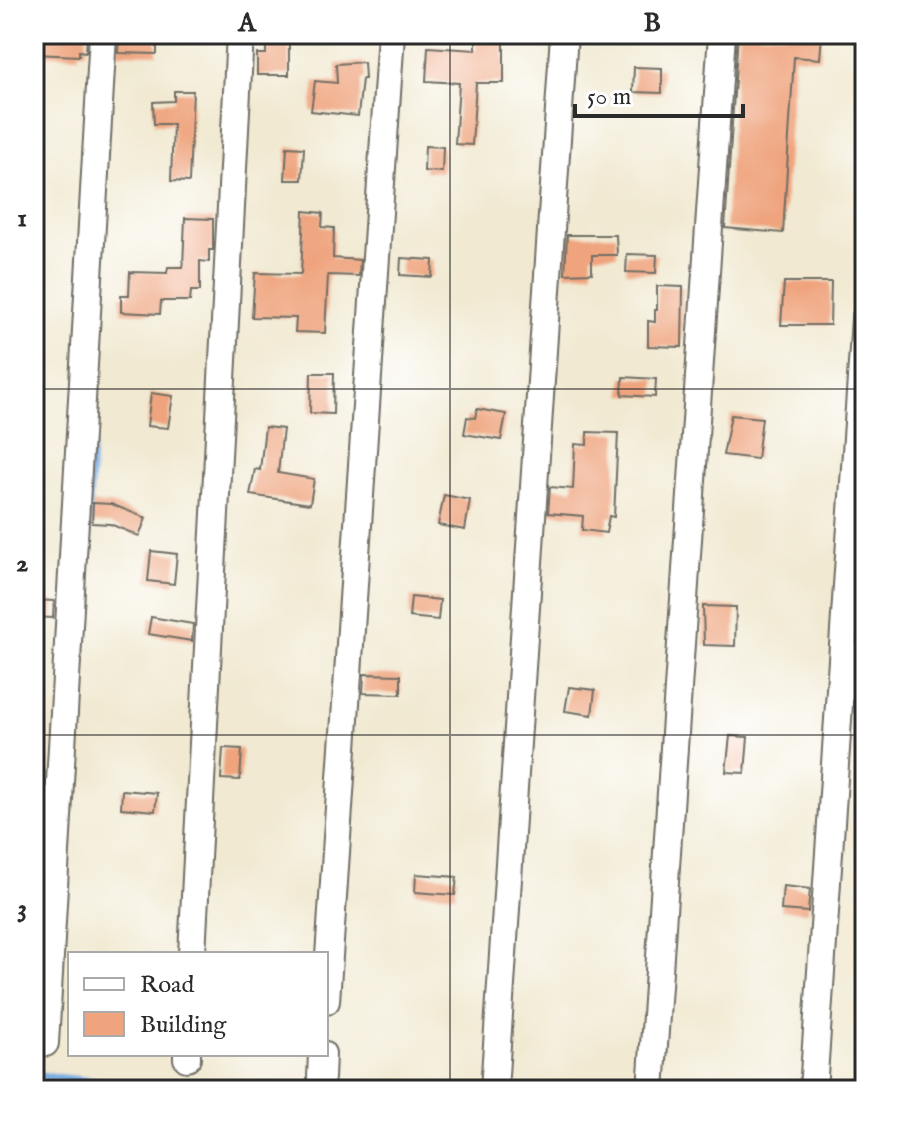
<svg xmlns="http://www.w3.org/2000/svg" width="899" height="1124" font-family="'IM FELL English',serif">
<style>
.lines{fill:none;stroke-linecap:round;stroke-linejoin:round}
.stream{stroke:#73ace3;stroke-width:7}
.building{fill:#efa47e}
.minor-casing{stroke:#706e65;stroke-width:30}
.minor{stroke:#fff;stroke-width:26}
.grid{fill:none;stroke:#2b2b2b;stroke-width:2;stroke-opacity:0.55}
.neatline{fill:none;stroke:#2b2b2b;stroke-width:3}
.grid-label{font-size:26px;text-anchor:middle;font-weight:bold;fill:#2b2b2b}
</style>
<rect width="100%" height="100%" fill="#fff"/>
<filter id="ink" filterUnits="userSpaceOnUse"><feTurbulence type="fractalNoise" baseFrequency=".0125" numOctaves="2"/><feDisplacementMap in="SourceGraphic" scale="16" xChannelSelector="R" yChannelSelector="G"/><feConvolveMatrix kernelMatrix="1 2 1 2 8 2 1 2 1" color-interpolation-filters="sRGB"/></filter>
<filter id="wash" filterUnits="userSpaceOnUse"><feTurbulence type="fractalNoise" baseFrequency=".006" numOctaves="4" result="noise"/><feDisplacementMap in="SourceGraphic" scale="32" xChannelSelector="R" yChannelSelector="G"/><feGaussianBlur stdDeviation="1.8" result="paint"/><feColorMatrix in="noise" values="0 0 0 0 0 0 0 0 0 0 0 0 0 0 0 0 0 1.4 0 .05"/><feComposite in="paint" operator="in"/></filter>
<g filter="url(#wash)">
<rect width="100%" height="100%" fill="#f1e9d1"/>
<g class="lines">
<g class="stream">
<polyline points="862,314 865,276"/>
<polyline points="87,543 93,428"/>
<polyline points="34,1075 180,1090"/>
</g>
</g>
<g id="blocks">
<g class="building">
<polygon points="35,34 87,34 86,52 79,51 79,56 34,54"/>
<polygon points="119,34 157,34 157,54 118,53"/>
<polygon points="270,34 289,34 289,75 257,75 257,54 266,54 266,44 270,44"/>
<polygon points="476,34 504,34 504,83 476,83 472,145 455,144 459,83 426,81 428,47 476,50"/>
<polygon points="738,34 822,34 820,59 794,57 783,233 725,228"/>
<polygon points="364,62 365,79 362,79 358,116 311,111 315,81 337,83 336,64"/>
<polygon points="634,67 662,68 662,93 633,92"/>
<polygon points="174,91 193,91 189,182 171,181 173,124 154,124 153,102 174,101"/>
<polygon points="425,146 443,147 442,172 424,171"/>
<polygon points="287,147 304,148 302,180 285,180"/>
<polygon points="304,211 323,213 322,227 334,228 333,258 360,260 359,276 328,275 325,333 295,332 296,318 252,317 255,273 301,274"/>
<polygon points="185,218 213,219 213,250 209,250 209,262 200,261 200,291 191,291 190,301 161,301 160,314 121,312 121,295 129,295 130,272 167,273 168,267 183,267"/>
<polygon points="567,235 616,235 617,255 592,255 592,273 565,274"/>
<polygon points="627,254 657,255 656,273 626,272"/>
<polygon points="401,258 433,260 432,277 400,275"/>
<polygon points="784,282 831,282 830,325 781,325"/>
<polygon points="657,286 683,287 682,347 648,346 648,321 655,322 655,310 657,310"/>
<polygon points="311,373 334,373 333,414 310,413"/>
<polygon points="623,377 656,379 655,397 622,395"/>
<polygon points="151,393 173,396 168,428 147,426"/>
<polygon points="477,409 506,414 501,440 464,434 467,417 475,418"/>
<polygon points="731,415 762,418 757,459 723,455"/>
<polygon points="265,427 283,429 278,473 314,479 310,504 250,495 255,469 260,470"/>
<polygon points="587,432 618,433 614,517 609,516 606,533 582,530 583,516 548,513 550,487 573,489 575,444 587,445"/>
<polygon points="444,495 470,500 465,530 438,525"/>
<polygon points="93,503 111,504 146,518 139,536 110,524 92,523"/>
<polygon points="151,551 177,554 174,584 148,581"/>
<polygon points="411,597 440,600 438,620 409,617"/>
<polygon points="34,600 54,601 53,618 34,617"/>
<polygon points="703,606 736,607 735,646 704,645"/>
<polygon points="151,617 193,624 192,641 148,634"/>
<polygon points="364,674 401,675 401,694 363,693"/>
<polygon points="569,687 595,690 592,715 565,711"/>
<polygon points="730,736 748,737 745,773 726,772"/>
<polygon points="223,748 242,749 240,780 221,779"/>
<polygon points="122,790 157,793 155,811 121,808"/>
<polygon points="416,874 457,877 455,895 415,892"/>
<polygon points="783,886 810,889 808,912 781,910"/>
</g>
</g>
</g>
<g filter="url(#ink)">
<use href="#blocks" fill-opacity="0" stroke="#706e65" stroke-width="2"/>
<g class="lines">
<g class="minor-casing">
<g id="minor">
<polyline points="192,954 240,34"/>
<polyline points="326,1001 391,34"/>
<polyline points="45,1043 103,34"/>
<polyline points="187,1058 187,1054"/>
<polyline points="321,1078 322,1054"/>
<polyline points="494,1090 564,34"/>
<polyline points="651,1090 722,34"/>
<polyline points="813,1090 865,319"/>
</g>
</g>
<use href="#minor" class="minor"/>
</g>
</g>
<path class="grid" d="M450,34V1090M34,389H865M34,735H865"/>
<rect width="899" height="1124" fill="none" stroke="#fff" stroke-width="88"/>
<rect x="68" y="952" width="260" height="104" fill="#ffffff" stroke="#aaaaaa" stroke-width="2"/>
<rect x="84" y="978" width="40" height="12" fill="#ffffff" stroke="#aaaaaa" stroke-width="2"/>
<text x="140" y="992" font-size="24" fill="#2b2b2b">Road</text>
<rect x="84" y="1012" width="40" height="24" fill="#efa47e" stroke="#aaaaaa" stroke-width="2"/>
<text x="140" y="1032" font-size="24" fill="#2b2b2b">Building</text>
<path d="M575 104v12h168v-12" fill="none" stroke="#2b2b2b" stroke-width="4"/>
<text x="587" y="104" font-size="24" fill="#2b2b2b" stroke="#ffffff" stroke-width="6" paint-order="stroke">50 m</text>
<rect x="44" y="44" width="811" height="1036" class="neatline"/>
<g class="grid-label">
<text x="247" y="31">A</text>
<text x="652" y="31">B</text>
<text x="22" y="226">1</text>
<text x="22" y="571">2</text>
<text x="22" y="916">3</text>
</g>
</svg>
